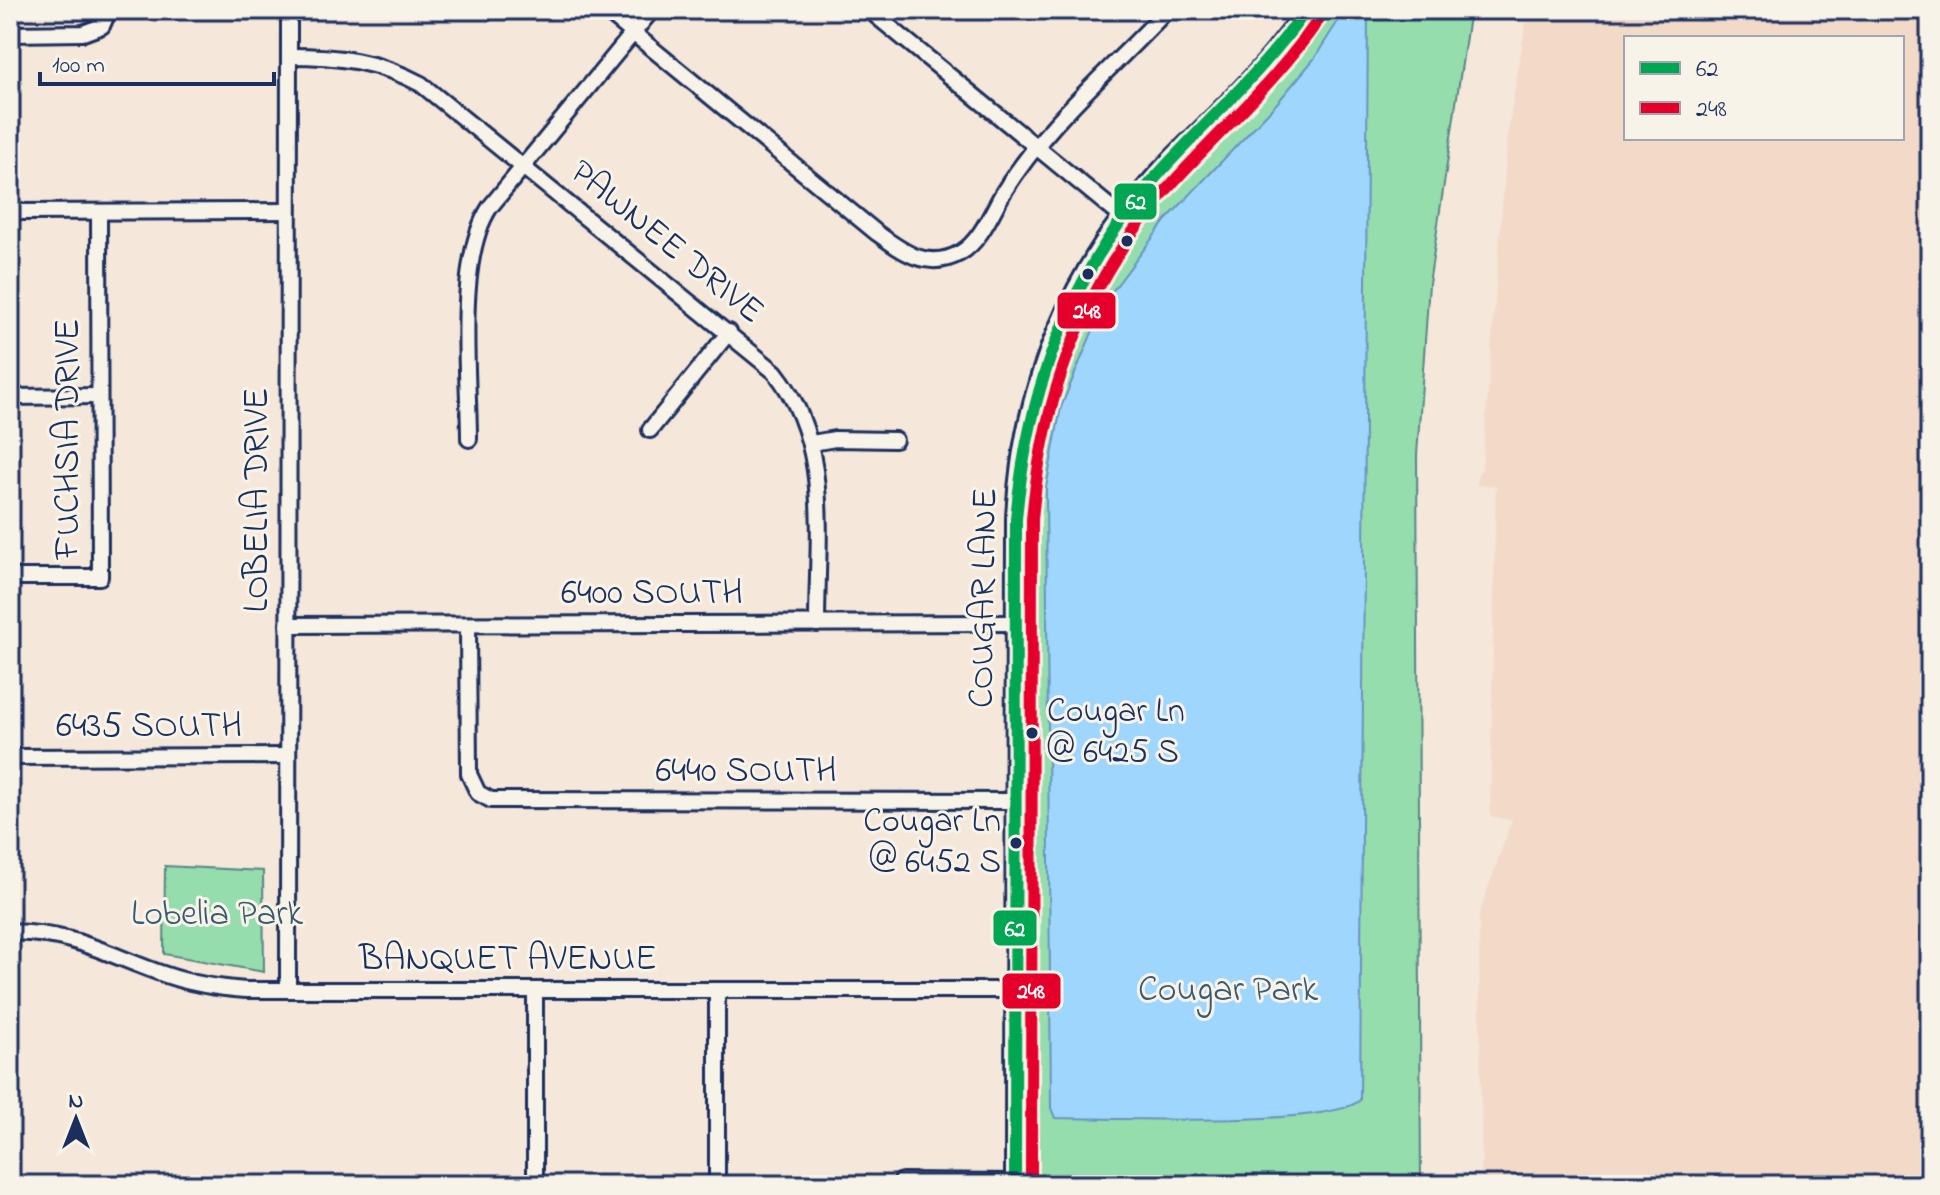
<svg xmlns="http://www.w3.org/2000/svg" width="1940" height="1195" font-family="'Indie Flower',sans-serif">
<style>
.built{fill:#f2d9c8;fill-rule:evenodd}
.green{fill:#95ddac;stroke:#588685;stroke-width:2}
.water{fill:#9ed6fe;stroke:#6a93be;stroke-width:2}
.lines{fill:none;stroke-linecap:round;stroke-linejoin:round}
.street-casing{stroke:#1b2f5e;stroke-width:20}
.secondary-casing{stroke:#1b2f5e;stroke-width:24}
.street{stroke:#f7f3e8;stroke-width:14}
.secondary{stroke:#f7f3e8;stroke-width:18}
.bus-1-casing{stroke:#f7f3e8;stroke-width:18}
.bus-2-casing{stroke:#f7f3e8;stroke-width:18}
.bus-1{stroke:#00a651;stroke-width:12}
.bus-2{stroke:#e4002b;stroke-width:12}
.bus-dot{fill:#1b2f5e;stroke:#f7f3e8;stroke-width:3}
.labels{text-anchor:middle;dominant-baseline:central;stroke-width:6;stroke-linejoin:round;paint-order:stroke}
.bus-label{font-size:34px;fill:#1b2f5e;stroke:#f7f3e8;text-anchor:start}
.street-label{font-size:36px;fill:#1b2f5e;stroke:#f7f3e8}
.park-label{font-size:36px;fill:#3a5a72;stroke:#f7f3e8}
.line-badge{stroke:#f7f3e8;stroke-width:3}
.badge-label{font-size:22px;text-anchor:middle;font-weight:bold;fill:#fff}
</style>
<rect width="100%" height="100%" fill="#f5e7d9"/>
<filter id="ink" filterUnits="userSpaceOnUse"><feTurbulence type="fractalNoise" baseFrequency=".0125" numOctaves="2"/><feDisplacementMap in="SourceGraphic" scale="16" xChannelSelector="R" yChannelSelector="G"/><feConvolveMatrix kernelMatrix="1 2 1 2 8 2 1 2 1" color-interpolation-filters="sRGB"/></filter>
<g filter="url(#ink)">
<path class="built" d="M1528,10H1930V1185H1482L1479,915L1512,820L1490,816L1496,486L1477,485L1478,474L1482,470L1508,132ZM1626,38H1902V138H1626Z"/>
<g class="green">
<path d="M1330,10H1470L1429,284L1417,455L1421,1185H1035L1036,525C1041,410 1078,299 1153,211C1213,140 1277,90 1330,10Z"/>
<polygon points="165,866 263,871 264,972 164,954"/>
</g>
<path class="water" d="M1345,10L1368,13L1360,1100C1331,1128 1105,1118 1055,1118L1051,1108L1046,488L1061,407L1105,301L1166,220L1278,102L1314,59Z"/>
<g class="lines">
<g class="street-casing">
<g id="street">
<path d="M605,10L877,233C903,252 928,271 960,253C980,242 992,212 1003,193C1047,122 1111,70 1167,10"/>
<polyline points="869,10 1122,217"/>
<polyline points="10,34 83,33 102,26 109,10"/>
<path d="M289,56C337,56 378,61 421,84L775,372C832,443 817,538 817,624"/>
<polyline points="10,212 288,211"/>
<polyline points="10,397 99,396"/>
<polyline points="650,430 729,332"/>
<path d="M469,439C469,374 455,260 490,207L652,10"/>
<polyline points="812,443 835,439 895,440"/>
<polyline points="10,577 100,577 99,212"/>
<polyline points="288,625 1016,623"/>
<polyline points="468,625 469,774 478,793 491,800 1015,801"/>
<polyline points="10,757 288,756"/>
<path d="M10,932C77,933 107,955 166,975C192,984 219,988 246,990H1015"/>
<polyline points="288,990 289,10"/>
<polyline points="535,990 535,1185"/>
<polyline points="717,990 717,1185"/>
<polyline points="902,1181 1015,1182"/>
</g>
</g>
<g class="secondary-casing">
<path id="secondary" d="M1015,1185L1016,519C1022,386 1072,265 1164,168C1214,116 1267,71 1306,10"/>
</g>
<use href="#street" class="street"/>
<use href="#secondary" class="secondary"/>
<g class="bus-1-casing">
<path id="bus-1" d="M1015,1185L1016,519C1028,386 1072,267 1164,168C1213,115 1265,69 1306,10"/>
</g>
<g class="bus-2-casing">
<path id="bus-2" d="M1031,1185L1032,520C1043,390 1087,274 1177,178C1226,125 1278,79 1319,19"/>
</g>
<use href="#bus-1" class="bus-1"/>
<use href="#bus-2" class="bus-2"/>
</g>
</g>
<g class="bus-dot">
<circle cx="1127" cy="241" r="7"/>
<circle cx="1088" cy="274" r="7"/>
<circle cx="1032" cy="733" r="7"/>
<circle cx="1016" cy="843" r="7"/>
</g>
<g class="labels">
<g class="bus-label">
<text x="1047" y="713">Cougar Ln<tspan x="1047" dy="41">@ 6425 S</tspan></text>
<text x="1001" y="823" text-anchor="end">Cougar Ln<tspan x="1001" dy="41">@ 6452 S</tspan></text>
</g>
<g class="street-label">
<text transform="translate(666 243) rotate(39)">PAWNEE DRIVE</text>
<text transform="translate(69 439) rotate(-90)">FUCHSIA DRIVE</text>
<text transform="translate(258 500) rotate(-90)">LOBELIA DRIVE</text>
<text x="652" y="594">6400 SOUTH</text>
<text transform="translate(985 598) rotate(-89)">COUGAR LANE</text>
<text x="149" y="727">6435 SOUTH</text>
<text x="746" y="772">6440 SOUTH</text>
<text x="508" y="960">BANQUET AVENUE</text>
</g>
<g class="park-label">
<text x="217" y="915">Lobelia Park</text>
<text x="1228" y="991">Cougar Park</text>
</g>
</g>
<g class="line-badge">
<rect x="1113" y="182" width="45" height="39" rx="8" fill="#00a651"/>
<rect x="1056" y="291" width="61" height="39" rx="8" fill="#e4002b"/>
<rect x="992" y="909" width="46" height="38" rx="8" fill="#00a651"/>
<rect x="1001" y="972" width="61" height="38" rx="8" fill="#e4002b"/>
</g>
<g class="badge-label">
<text x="1136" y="209">62</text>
<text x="1087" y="318">248</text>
<text x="1015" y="936">62</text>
<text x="1031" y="998">248</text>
</g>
<rect width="1940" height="1195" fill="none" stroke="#f7f3e8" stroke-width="40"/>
<rect x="20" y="20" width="1900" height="1155" fill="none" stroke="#1b2f5e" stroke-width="3" filter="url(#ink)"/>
<rect x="1624" y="36" width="280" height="104" fill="#f7f3e8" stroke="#9fa5b1" stroke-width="2"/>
<rect x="1640" y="62" width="40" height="12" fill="#00a651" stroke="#9fa5b1" stroke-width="2"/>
<text x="1696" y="76" font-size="24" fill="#1b2f5e">62</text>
<rect x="1640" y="102" width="40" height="12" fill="#e4002b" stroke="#9fa5b1" stroke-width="2"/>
<text x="1696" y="116" font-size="24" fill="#1b2f5e">248</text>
<g transform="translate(76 1119)" stroke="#f7f3e8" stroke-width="6" paint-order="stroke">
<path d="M0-6L14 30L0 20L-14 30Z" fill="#1b2f5e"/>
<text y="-12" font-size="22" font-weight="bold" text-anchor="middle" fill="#1b2f5e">N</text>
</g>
<path d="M40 72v12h234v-12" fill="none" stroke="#1b2f5e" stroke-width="4"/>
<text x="52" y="72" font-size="24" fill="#1b2f5e" stroke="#f7f3e8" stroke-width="6" paint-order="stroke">100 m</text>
</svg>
